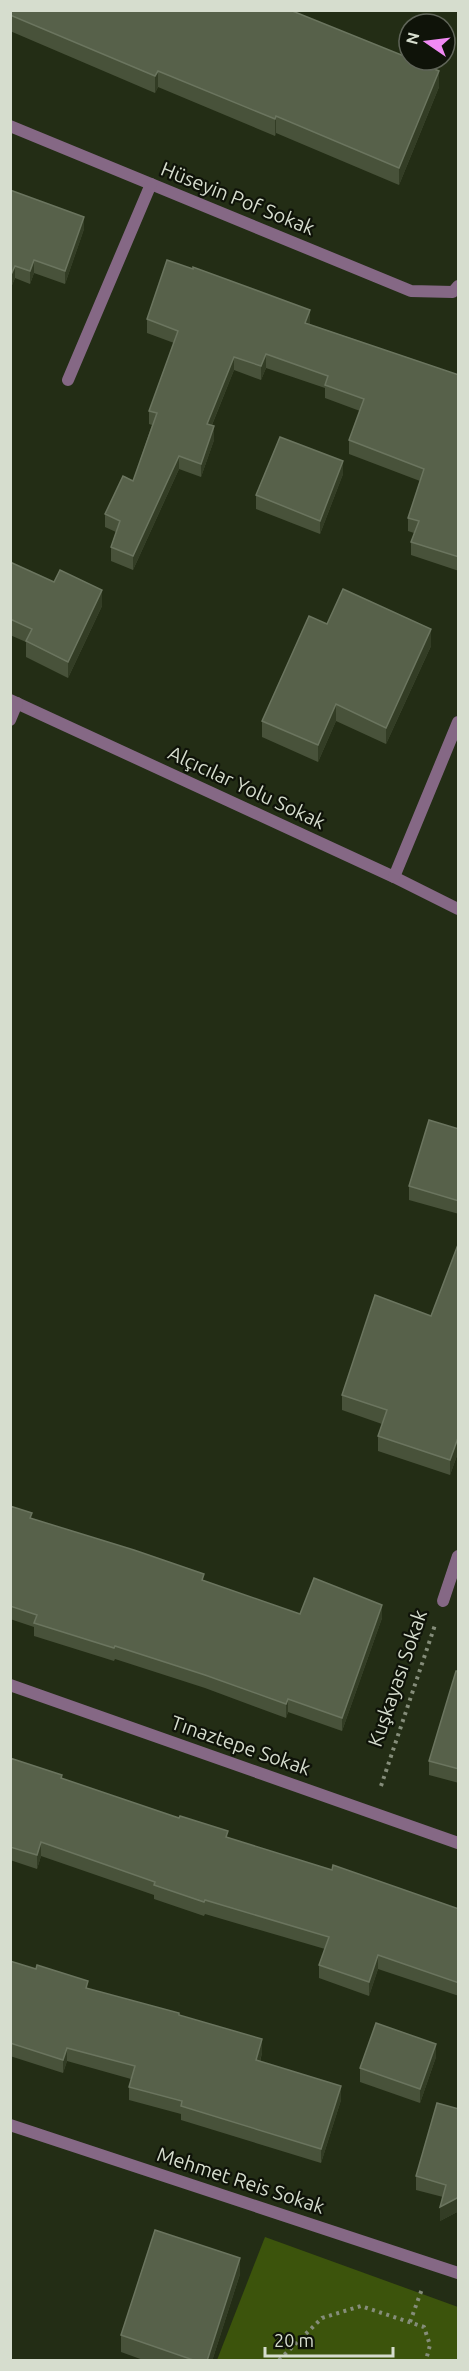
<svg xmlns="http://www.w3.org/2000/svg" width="469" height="2371" font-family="Ubuntu,sans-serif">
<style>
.green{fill:#3c540c}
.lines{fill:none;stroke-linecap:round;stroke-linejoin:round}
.path{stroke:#858d7a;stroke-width:4;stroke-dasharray:3 4.5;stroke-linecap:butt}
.minor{stroke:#856885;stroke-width:12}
.wall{fill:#48523a}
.shaded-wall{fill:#333d25}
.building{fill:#57614a;stroke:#6b755f;stroke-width:1.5}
.labels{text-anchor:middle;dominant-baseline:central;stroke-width:4.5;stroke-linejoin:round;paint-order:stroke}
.street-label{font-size:20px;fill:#d6ddce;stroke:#0f1309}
</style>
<rect width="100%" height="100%" fill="#232d15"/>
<polygon class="green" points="265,2237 458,2307 458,2360 217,2360"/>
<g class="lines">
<g class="path">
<polyline points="381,1786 435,1625"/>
<polyline points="410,2322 422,2289"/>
<polyline points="10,2360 12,2360"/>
<polyline points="279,2360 322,2318 361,2306 424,2327 430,2345 426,2360"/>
</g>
<g class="minor">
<polyline points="10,126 411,291 453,292 458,286"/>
<polyline points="68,380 151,184"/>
<polyline points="10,700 394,877 458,909"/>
<polyline points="10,720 17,703"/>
<polyline points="394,877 458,722"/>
<polyline points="443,1601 458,1556"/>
<polyline points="10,1685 458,1843"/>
<polyline points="10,2125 458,2273"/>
</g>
</g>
<g class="wall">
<polygon points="10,10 439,87 399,185 276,133 275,136 158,87 155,93 10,31"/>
<polygon points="10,190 84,229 65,284 34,273 30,284 15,278 10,290"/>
<polygon points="147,319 310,323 309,324 459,375 459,571 411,555 411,542 414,533 408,531 408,518 420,481 349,454 349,440 360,411 325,398 325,388 266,368 261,380 234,370 212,425 214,440 201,477 179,469 133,570 111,561 111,547 116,532 105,527 105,514 133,481 152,425 149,424 149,411 174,343 147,333"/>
<polygon points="343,474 320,534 256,509 256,495"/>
<polygon points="10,562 102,606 68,678 26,657 26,642 10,635"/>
<polygon points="327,624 431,646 386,744 336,721 318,762 262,737 262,721"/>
<polygon points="459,1129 459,1214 409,1200 409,1186"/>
<polygon points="459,1242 459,1450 450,1475 378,1451 378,1436 382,1424 342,1410 342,1395 431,1316"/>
<polygon points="10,1506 32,1519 204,1581 300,1614 382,1618 342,1731 288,1712 286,1718 205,1688 115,1659 114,1661 34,1636 34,1627 10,1619"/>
<polygon points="459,1671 459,1783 429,1775 429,1761"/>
<polygon points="10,1758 62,1779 228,1838 459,1909 459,1996 378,1969 369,1996 319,1978 319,1965 325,1949 205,1914 204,1916 154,1899 154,1895 41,1856 37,1869 10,1860"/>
<polygon points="10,1961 88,1989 179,2015 262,2053 260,2062 341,2100 321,2163 181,2120 181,2114 129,2100 129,2087 131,2079 67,2061 63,2073 10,2056"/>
<polygon points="436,2057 420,2103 360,2082 360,2068"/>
<polygon points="459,2109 459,2211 440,2221 443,2197 416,2190 416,2176"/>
<polygon points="240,2274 212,2361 146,2361 121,2352 121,2335"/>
</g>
<g class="shaded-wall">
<polygon points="158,71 158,87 155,93 155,76"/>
<polygon points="439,71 439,87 399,185 399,168"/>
<polygon points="276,116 276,133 275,136 275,119"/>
<polygon points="84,217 84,229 65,284 65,271"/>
<polygon points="34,260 34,273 30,284 30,271"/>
<polygon points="15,266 15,278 10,290 10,277"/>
<polygon points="310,310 310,323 305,337 305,323"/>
<polygon points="266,354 266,368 261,380 261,366"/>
<polygon points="234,357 234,370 207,437 207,424"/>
<polygon points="214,426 214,440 201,477 201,464"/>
<polygon points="179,456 179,469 133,570 133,556"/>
<polygon points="343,461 343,474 320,534 320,521"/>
<polygon points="102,590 102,606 68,678 68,662"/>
<polygon points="431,629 431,646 386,744 386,728"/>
<polygon points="336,704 336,721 318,762 318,745"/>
<polygon points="459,1435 459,1450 450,1475 450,1460"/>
<polygon points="382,1605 382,1618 342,1731 342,1718"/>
<polygon points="288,1699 288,1712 286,1718 286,1704"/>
<polygon points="41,1842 41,1856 37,1869 37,1855"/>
<polygon points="378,1955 378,1969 369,1996 369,1982"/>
<polygon points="262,2039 262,2053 256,2074 256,2060"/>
<polygon points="436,2044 436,2057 420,2103 420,2089"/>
<polygon points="67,2048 67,2061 63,2073 63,2060"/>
<polygon points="341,2086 341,2100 321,2163 321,2149"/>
<polygon points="459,2197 459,2211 440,2221 440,2207"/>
<polygon points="240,2258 240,2274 212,2361 207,2361"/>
</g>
<g class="building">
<polygon points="10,10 290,10 409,58 409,60 413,60 439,71 399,168 276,116 275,119 158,71 155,76 10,15"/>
<polygon points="10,190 84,217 65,271 34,260 30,271 15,266 10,277"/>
<polygon points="167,260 193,269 193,267 310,310 305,323 459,375 459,557 411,542 419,521 408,518 424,469 349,440 364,399 325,385 328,376 266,354 261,366 234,357 207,424 214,426 201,464 179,456 133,556 111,547 120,521 105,514 123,476 133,481 157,413 149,411 178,331 147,319"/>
<polygon points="280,437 343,461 320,521 256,495"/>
<polygon points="10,562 54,582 60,570 102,590 68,662 26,641 32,629 10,619"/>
<polygon points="343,589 431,629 386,728 336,704 318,745 262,721 309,616 327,624"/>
<polygon points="429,1120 459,1129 459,1201 409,1186"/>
<polygon points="459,1242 459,1435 450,1460 378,1436 387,1410 342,1395 375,1295 431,1316"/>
<polygon points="10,1506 32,1513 30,1518 134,1550 204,1574 202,1580 300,1614 314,1578 382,1605 342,1718 288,1699 286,1704 205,1675 115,1646 114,1648 34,1623 37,1615 10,1606"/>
<polygon points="456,1671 459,1671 459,1769 429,1761"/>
<polygon points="10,1758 62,1775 61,1778 179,1818 180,1816 228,1831 226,1837 332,1870 333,1865 459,1909 459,1983 378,1955 369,1982 319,1965 329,1937 205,1900 204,1902 154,1885 155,1882 41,1842 37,1855 10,1847"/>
<polygon points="10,1961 36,1969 37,1965 88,1981 86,1988 179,2013 179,2015 262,2039 256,2060 341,2086 321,2149 181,2106 182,2101 129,2087 135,2066 67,2048 63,2060 10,2043"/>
<polygon points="376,2023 436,2044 420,2089 360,2068"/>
<polygon points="437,2103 459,2109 459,2197 440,2207 446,2185 416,2176"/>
<polygon points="155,2230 240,2258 207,2361 196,2361 121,2335"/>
</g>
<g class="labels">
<g class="street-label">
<text transform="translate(238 198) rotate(22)">Hüseyin Pof Sokak</text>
<text transform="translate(247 787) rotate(25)">Alçıcılar Yolu Sokak</text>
<text transform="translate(397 1678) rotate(-71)">Kuşkayası Sokak</text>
<text transform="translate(241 1745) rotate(19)">Tınaztepe Sokak</text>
<text transform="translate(241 2180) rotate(18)">Mehmet Reis Sokak</text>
</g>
</g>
<rect width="469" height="2371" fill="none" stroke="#d6ddce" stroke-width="24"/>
<g transform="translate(427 42) rotate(284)"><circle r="28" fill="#0f1309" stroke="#5f6458" stroke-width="1.5"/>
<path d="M0-4.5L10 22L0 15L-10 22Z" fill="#f18af4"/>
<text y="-9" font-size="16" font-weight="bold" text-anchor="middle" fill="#d6ddce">N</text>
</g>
<path d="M265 2347v9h128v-9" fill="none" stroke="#d6ddce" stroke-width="3"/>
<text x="274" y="2347" font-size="18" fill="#d6ddce" stroke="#0f1309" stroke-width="4.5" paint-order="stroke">20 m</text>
</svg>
